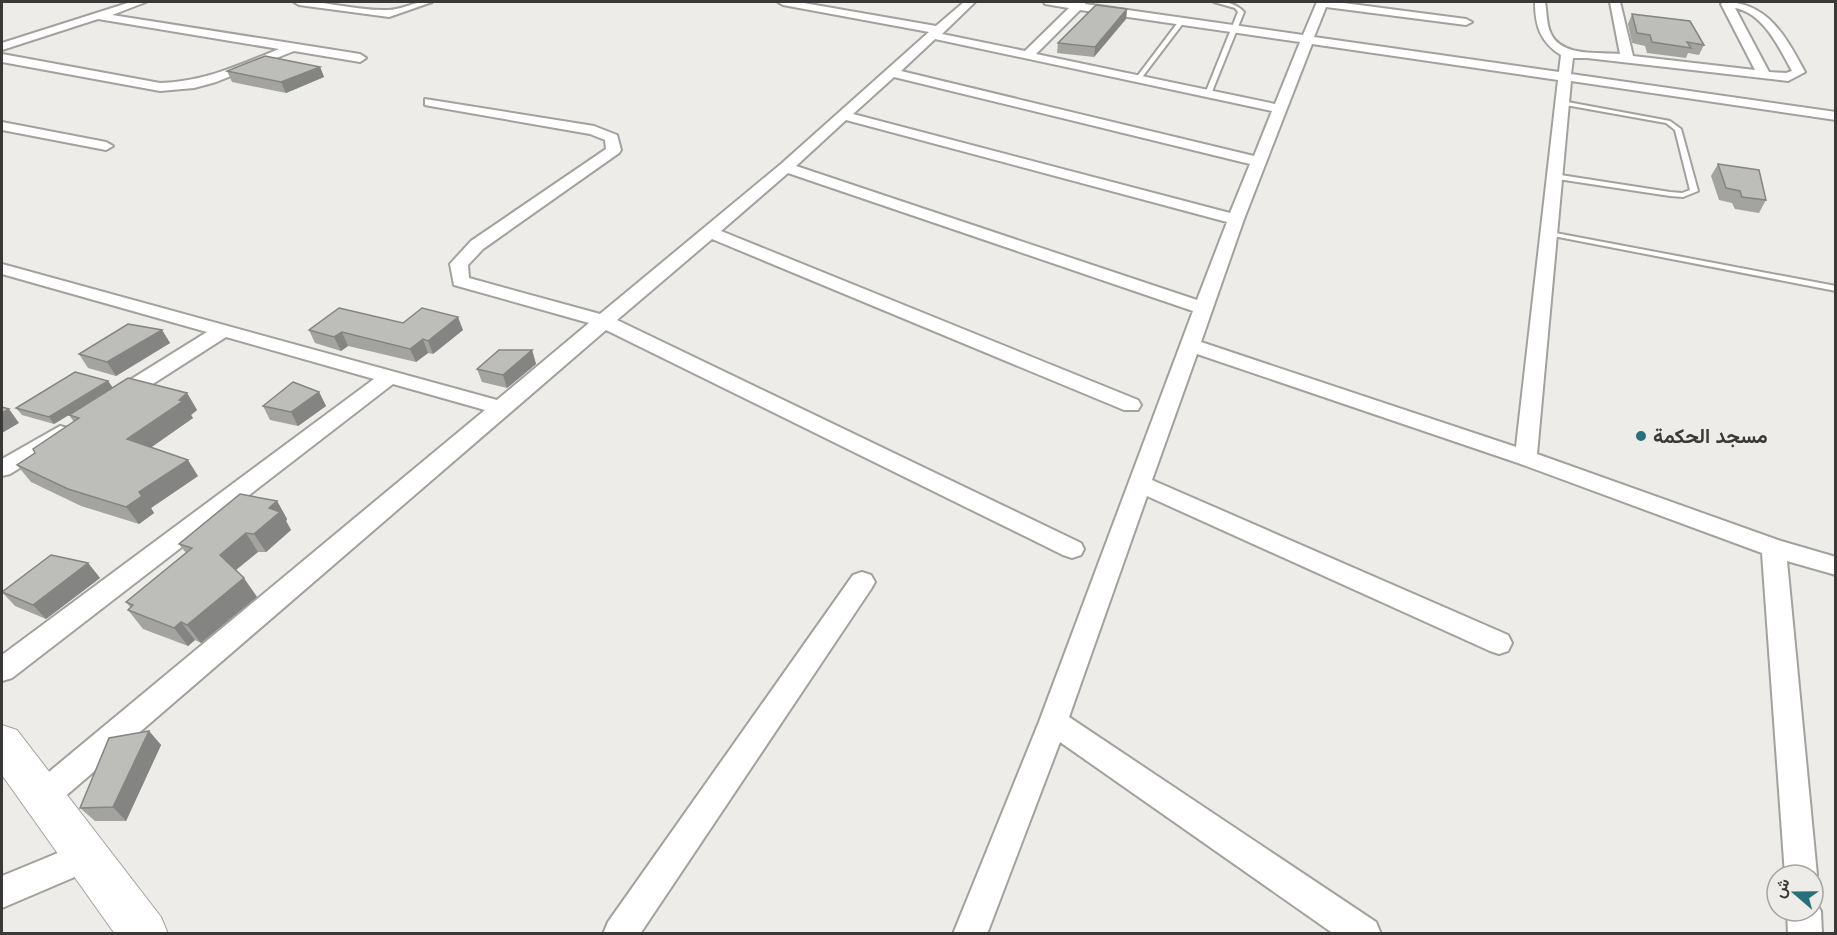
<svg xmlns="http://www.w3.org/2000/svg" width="1837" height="935" font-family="'Libre Baskerville',Vazirmatn,serif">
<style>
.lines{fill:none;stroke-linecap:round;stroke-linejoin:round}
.lane-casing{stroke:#a2a19d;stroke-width:4}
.street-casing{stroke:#a2a19d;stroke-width:4}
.secondary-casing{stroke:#a2a19d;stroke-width:2}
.lane{fill:#fff;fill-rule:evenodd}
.street{fill:#fff;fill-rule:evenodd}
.secondary{fill:#fff;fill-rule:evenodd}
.wall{fill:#a3a3a0}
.shaded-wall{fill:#848582}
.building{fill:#bdbeba;stroke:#848582;stroke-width:1.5}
.poi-dot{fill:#29707d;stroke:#edece8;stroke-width:2}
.labels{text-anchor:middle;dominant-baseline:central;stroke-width:6;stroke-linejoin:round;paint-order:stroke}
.poi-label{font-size:20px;font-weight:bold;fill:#3a3938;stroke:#edece8;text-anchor:start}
</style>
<rect width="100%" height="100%" fill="#edece8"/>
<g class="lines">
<g class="lane-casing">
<g id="lane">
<path d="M1214,2C1225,1 1237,4 1244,12L1211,94L1208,96L1205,94L1238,12L1235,8Z"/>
<polygon points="1179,21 1184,22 1140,80 1136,80 1136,78"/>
<polygon points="1562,101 1670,121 1681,129 1698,191 1683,197 1670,196 1551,178 1550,176 1554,174 1670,192 1682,193 1690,190 1675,130 1666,123 1560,104 1560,102"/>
<polygon points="1545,231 1836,286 1836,291 1548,235 1544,233"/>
</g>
</g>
<g class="street-casing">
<g id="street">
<path d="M131,2H146L112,15L360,54L366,58L360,62L294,51L216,82L194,88L160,91L2,62V54L160,83C203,82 240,65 279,49L98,19L2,50V43Z"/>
<path d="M294,2C325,0 356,11 387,10C403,10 416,0 432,2L389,17L299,5Z"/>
<path d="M778,2H798L936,26L964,2H975L942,34L1025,51L1069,8L1045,4L1044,2H1086L1085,4L1303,35L1317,2H1336L1466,19L1472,22L1466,25L1326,7L1314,37L1559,72L1561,55C1540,42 1535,25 1535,2H1545C1547,12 1546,24 1551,34C1562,57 1599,52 1620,54L1610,2H1620L1633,56L1755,70L1721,4L1724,2C1768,2 1786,37 1805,72L1788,81L1587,58H1573L1571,74L1836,112V120L1571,81L1537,454L1781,541L1836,557V575L1787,561L1817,875L1813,885V875H1785L1762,553L1518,463L1197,354L1152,480L1508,635L1512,643L1508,651L1499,654L1490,651L1147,496L1069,717L1376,922L1381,934H1334L1060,742L987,934H953L1039,722L1193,311L788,173L721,231L1138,400L1141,405L1138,410H1124L712,239L617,320L1081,543L1084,549L1081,555L1072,558L1063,555L606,330L54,806L43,810L32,806L28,796L32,786L485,410L393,384L12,678L2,681V655L374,379L226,337L123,403H109L106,398L109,393L207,332L2,274V264L497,400L589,323L454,285L450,264L471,241L606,149L605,140L590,134L430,106L425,105V99L594,126L617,135L621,150L619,153L483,249L468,265L469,278L600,314L781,164L929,32L783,5ZM1735,8C1763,13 1779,47 1792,71L1786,73L1769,72ZM1080,10L1300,42L1275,104L1036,54ZM935,39L1272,111L1254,156L901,71ZM1312,44L1558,80L1516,447L1201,342L1244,219ZM894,77L1250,164L1230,213L853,114ZM846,120L1227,222L1197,300L796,166Z"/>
<polygon points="2,122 106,142 113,146 106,150 2,130"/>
<polygon points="60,426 68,428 71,433 68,438 10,474 2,476 2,459"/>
<polygon points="862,572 871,575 875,582 871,589 640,934 603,934 608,922 853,575"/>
<polygon points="87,841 98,845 103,856 98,867 2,908 2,876"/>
<polygon points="1813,898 1821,911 1822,934 1788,934 1787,911 1813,911"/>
</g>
</g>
<g class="secondary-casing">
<polygon id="secondary" points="2,725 17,730 161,917 168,934 115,934 2,775"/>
</g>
<use href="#lane" class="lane"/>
<use href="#street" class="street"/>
<use href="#secondary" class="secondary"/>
</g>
<g class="wall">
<polygon points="1127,9 1126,19 1094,57 1057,53 1058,43"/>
<polygon points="1632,14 1704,45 1699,55 1688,53 1686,58 1647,53 1645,46 1632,43 1628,24"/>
<polygon points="320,67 324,77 286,93 232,82 227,71"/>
<polygon points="1718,164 1766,200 1759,213 1735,209 1732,203 1719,200 1711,176"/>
<polygon points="403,323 463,330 433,354 428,353 416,362 348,346 341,351 315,343 309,330"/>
<polygon points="162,330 170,343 116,376 88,368 79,354"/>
<polygon points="532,350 536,364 507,388 482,382 477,369"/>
<polygon points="108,381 113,388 54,424 22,415 16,408"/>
<polygon points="319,392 326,406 298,426 270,420 263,406"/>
<polygon points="187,393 197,410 191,415 193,418 151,447 198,476 151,508 154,513 139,524 81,506 31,482 17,465 35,453 74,422 69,415"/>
<polygon points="277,501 287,519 286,521 291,530 266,552 258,552 236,570 257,597 201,643 195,640 188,646 143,629 128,610 131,608 126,602 186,553 179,544"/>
<polygon points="88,563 100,578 46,619 15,606 2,592"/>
<polygon points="149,731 161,745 126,821 95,821 80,808"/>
</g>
<g class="shaded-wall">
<polygon points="1127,9 1126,19 1094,57 1095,47"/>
<polygon points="320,67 324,77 286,93 281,82"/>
<polygon points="458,317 463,330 433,354 428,341"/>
<polygon points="162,330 170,343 116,376 107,362"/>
<polygon points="342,332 348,346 341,351 334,337"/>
<polygon points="423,339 428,353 416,362 410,349"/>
<polygon points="532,350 536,364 507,388 503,375"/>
<polygon points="108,381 113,388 54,424 49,417"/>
<polygon points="319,392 326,406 298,426 291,412"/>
<polygon points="187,393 197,410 191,415 193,418 139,456 127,439"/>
<polygon points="9,409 19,423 2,433 2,413"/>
<polygon points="188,460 198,476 151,508 154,513 139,524 126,507 139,492"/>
<polygon points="277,501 287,519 286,521 291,530 266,552 254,534 269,508"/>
<polygon points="246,533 258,552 232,573 220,555"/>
<polygon points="88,563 100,578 46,619 33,605"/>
<polygon points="244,578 257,597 201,643 187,625"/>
<polygon points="181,622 195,640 188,646 174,628"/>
<polygon points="149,731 161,745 126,821 113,807"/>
</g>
<g class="building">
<polygon points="1096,5 1127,9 1095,47 1058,43"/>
<polygon points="1632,14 1690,21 1704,45 1687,42 1691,48 1652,42 1650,35 1637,33"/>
<polygon points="265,56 320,67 281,82 227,71"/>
<polygon points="1718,164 1759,170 1766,200 1742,197 1740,191 1726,188"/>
<polygon points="339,308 403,323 422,308 458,317 428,341 423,339 410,349 342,332 334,337 309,330"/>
<polygon points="128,324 162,330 107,362 79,354"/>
<polygon points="499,350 532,350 503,375 477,369"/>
<polygon points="75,372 108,381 49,417 16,408"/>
<polygon points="128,378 187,393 179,400 183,401 127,439 188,460 139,492 142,496 126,507 68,489 17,465 35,453 33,449 79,418 69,415"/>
<polygon points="293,382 319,392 291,412 263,406"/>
<polygon points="2,407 9,409 2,413"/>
<polygon points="240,494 277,501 269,508 280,512 254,534 246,533 220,555 244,578 187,625 181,622 174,628 128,610 133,605 126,602 192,548 179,544"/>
<polygon points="51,555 88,563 33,605 2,592"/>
<polygon points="149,731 113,807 80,808 109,738"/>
</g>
<circle class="poi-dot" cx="1641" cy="436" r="6"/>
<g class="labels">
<g class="poi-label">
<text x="1653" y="436">مسجد الحكمة</text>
</g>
</g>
<rect width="1837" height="935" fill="none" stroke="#3a3938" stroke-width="6"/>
<g transform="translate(1795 893) rotate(290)"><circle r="28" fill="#edece8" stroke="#a5a4a2" stroke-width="1.5"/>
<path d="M0-4.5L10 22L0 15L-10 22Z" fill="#29707d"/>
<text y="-9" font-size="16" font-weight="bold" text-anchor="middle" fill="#3a3938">ش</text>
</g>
</svg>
